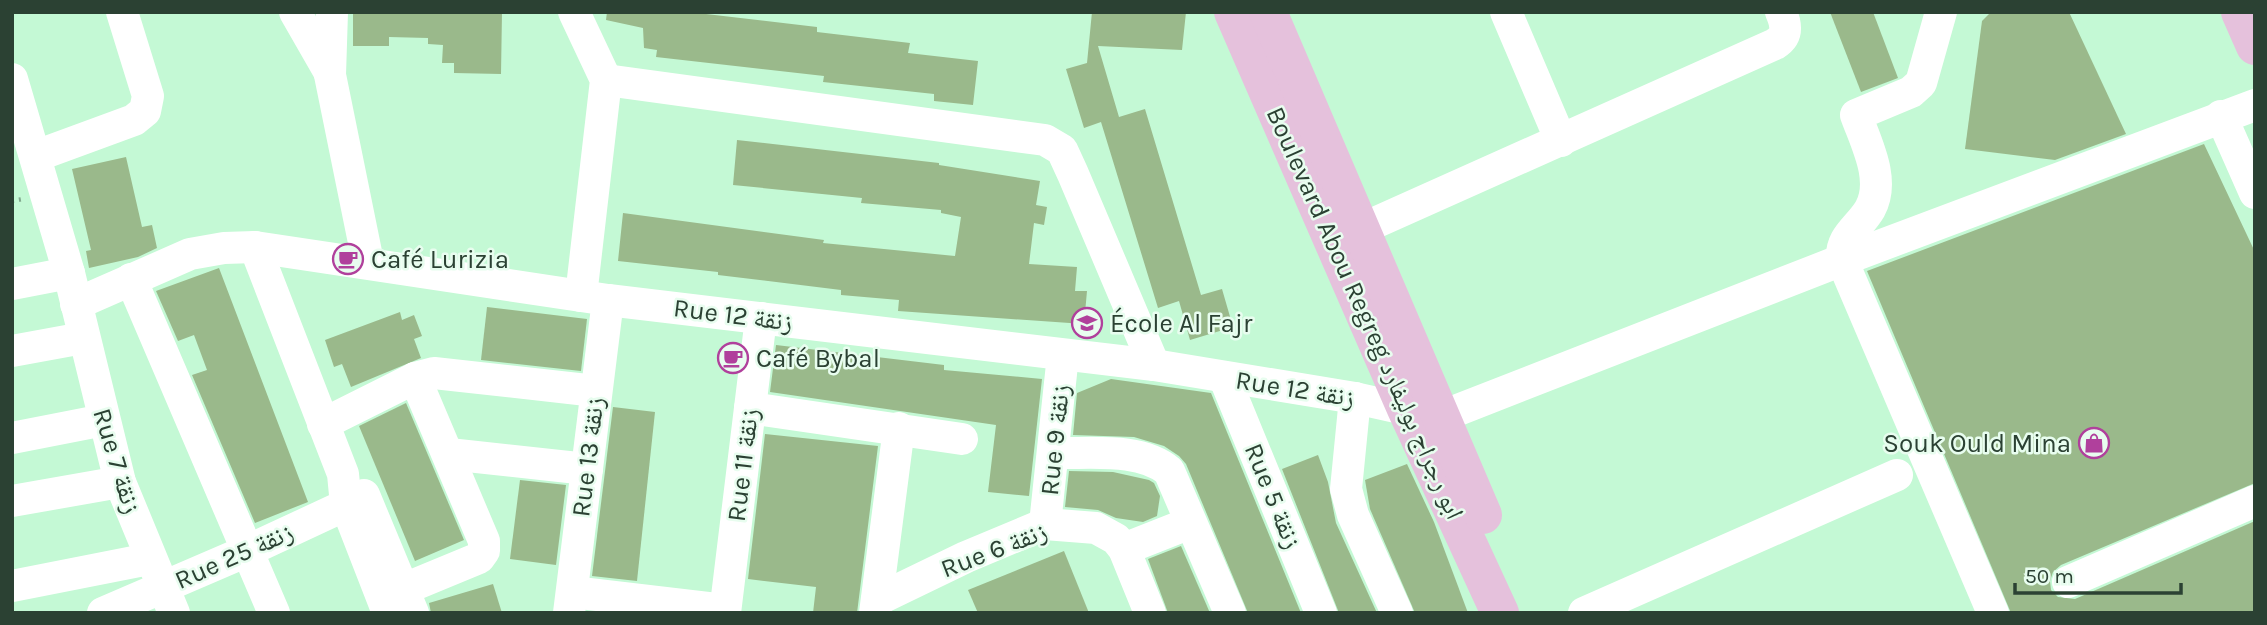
<svg xmlns="http://www.w3.org/2000/svg" width="2267" height="625" font-family="Karla,'Noto Naskh Arabic',sans-serif">
<style>
.building{fill:#9ab98b}
.lines{fill:none;stroke-linecap:round;stroke-linejoin:round}
.path{stroke:#81a98e;stroke-width:4.5;stroke-dasharray:2 5;stroke-linecap:butt}
.minor{stroke:#fff;stroke-width:32}
.major{stroke:#e5c1dc;stroke-width:38}
.labels{text-anchor:middle;dominant-baseline:central;stroke-width:5;stroke-linejoin:round;paint-order:stroke}
.poi-label{font-size:26px;fill:#2b4133;stroke:#e8fdef;text-anchor:start}
.street-label{font-size:26px;fill:#2b4133;stroke:#e8fdef}
</style>
<rect width="100%" height="100%" fill="#c4f9d5"/>
<g class="building">
<polygon points="353,12 502,12 501,74 454,73 454,63 442,63 443,45 428,44 428,38 389,37 389,46 353,46"/>
<polygon points="607,12 689,12 817,27 817,32 910,43 908,53 978,61 973,105 934,101 934,94 823,82 824,76 656,57 657,50 644,48 643,28 606,20"/>
<polygon points="1092,12 1186,12 1182,50 1098,46 1119,117 1145,109 1201,295 1222,289 1233,327 1190,340 1179,301 1158,308 1101,122 1084,128 1066,69 1087,63"/>
<polygon points="1830,12 1873,12 1898,78 1861,92"/>
<polygon points="1991,12 2069,12 2126,134 2055,160 1965,149 1982,21"/>
<polygon points="737,140 939,163 939,165 1040,181 1036,205 1047,207 1044,225 1034,223 1029,264 1077,267 1075,291 1087,291 1084,324 898,311 899,300 841,295 841,290 718,275 718,272 618,261 623,213 824,240 823,243 955,256 961,217 941,213 941,210 861,203 862,198 733,185"/>
<polygon points="2204,144 2255,252 2255,483 2061,565 2053,572 2050,581 2051,590 2058,597 2075,599 2255,521 2255,613 2011,613 1867,271"/>
<polygon points="126,157 142,227 152,225 157,248 138,257 89,268 86,251 91,250 72,169"/>
<polygon points="219,268 308,502 255,523 192,375 207,370 194,335 178,341 156,291"/>
<polygon points="487,307 587,319 581,371 481,360"/>
<polygon points="400,312 402,320 414,315 422,336 414,339 421,358 351,387 342,364 334,367 325,340"/>
<polygon points="776,345 944,365 944,370 1042,379 1029,496 988,492 996,425 770,392"/>
<polygon points="1111,379 1211,393 1301,613 1248,613 1186,464 1179,456 1164,446 1134,437 1073,435 1077,393"/>
<polygon points="406,403 464,540 415,561 359,426"/>
<polygon points="613,407 655,412 637,581 592,576"/>
<polygon points="765,434 878,446 857,613 813,613 816,587 748,579"/>
<polygon points="1318,455 1328,482 1336,523 1377,613 1339,613 1282,469"/>
<polygon points="1407,464 1434,522 1468,613 1415,613 1370,509 1365,480"/>
<polygon points="1069,471 1113,472 1149,480 1154,483 1160,496 1157,516 1143,522 1116,518 1098,510 1065,507"/>
<polygon points="520,480 566,485 556,565 510,559"/>
<polygon points="1181,546 1210,613 1168,613 1148,559"/>
<polygon points="1064,551 1089,613 978,613 968,590"/>
<polygon points="493,584 502,613 431,613 429,603"/>
</g>
<g class="lines">
<polyline class="path" points="12,201 23,199"/>
<g class="minor">
<polyline points="295,12 330,73"/>
<polyline points="332,12 330,75 368,262"/>
<polyline points="574,12 606,80 581,296"/>
<polyline points="1506,12 1561,141"/>
<path d="M1941,12L1921,83L1911,92L1856,115C1866,143 1886,180 1870,209C1859,228 1840,236 1842,260L1993,613"/>
<polyline points="12,79 69,273 120,482 174,613"/>
<polyline points="606,80 1045,140 1062,150 1073,174 1154,365"/>
<polyline points="2221,116 2255,193"/>
<polyline points="36,156 134,120 145,111 148,96 122,12"/>
<path d="M1359,230L1775,44C1788,36 1787,26 1781,12"/>
<polyline points="255,247 343,474 346,505 388,613"/>
<polyline points="131,279 274,613"/>
<polyline points="12,284 69,273"/>
<polyline points="76,304 190,254 224,248 255,247 608,300 1154,365 1355,398 1440,417 1842,260 2255,105"/>
<polyline points="12,351 83,338"/>
<polyline points="1225,379 1321,613"/>
<polyline points="1355,398 1346,489 1353,515 1397,613"/>
<polyline points="750,408 962,439"/>
<polyline points="323,424 415,378 434,373 596,391"/>
<polyline points="12,438 104,420"/>
<path d="M1055,453C1091,454 1140,447 1169,471L1230,613"/>
<polyline points="449,454 587,469"/>
<polyline points="364,495 413,613"/>
<polyline points="12,501 120,482"/>
<polyline points="1045,524 1063,355"/>
<polyline points="1124,549 1190,523"/>
<polyline points="2068,582 2255,501"/>
<polyline points="12,586 149,559"/>
<polyline points="404,589 479,558 484,551 484,541 415,378"/>
<polyline points="572,592 725,610"/>
<polyline points="877,600 966,557 1045,524 1096,528 1116,539 1124,549 1150,613"/>
<polyline points="103,613 247,551 363,497"/>
<polyline points="569,613 608,300"/>
<polyline points="725,613 761,318"/>
<polyline points="875,613 899,428"/>
<polyline points="1584,613 1897,475"/>
</g>
<g class="major">
<polyline points="1233,12 1406,409 1500,613"/>
<polyline points="1268,12 1483,515"/>
<polyline points="2240,12 2255,46"/>
</g>
</g>
<defs>
<g id="cafe-ring" transform="scale(1.575)"><circle r="9.5" fill="#e8fdef" stroke="#b0409c" stroke-width="1.5"/><path d="M-5.5-4.5H6V0H3Q3 3.5 0 3.5H-2.5Q-5.5 3.5-5.5 0ZM3-3.2v2h1.7v-2ZM-6 4.5H4V6H-6Z" fill="#b0409c"/></g>
<g id="school-ring" transform="scale(1.575)"><circle r="9.5" fill="#e8fdef" stroke="#b0409c" stroke-width="1.5"/><path d="M0-5L7-2L0 1L-7-2ZM-4 1L0 2.5L4 1V4Q0 6-4 4Z" fill="#b0409c"/></g>
<g id="shop-ring" transform="scale(1.575)"><circle r="9.5" fill="#e8fdef" stroke="#b0409c" stroke-width="1.5"/><path d="M-5-2.5h2.3a2.7 3.5 0 0 1 5.4 0H5L5.5 6h-11ZM-1.5-2.5h3a1.5 2.3 0 0 0-3 0Z" fill="#b0409c"/></g>
</defs>
<g fill-rule="evenodd">
<use href="#cafe-ring" x="348" y="259"/>
<use href="#school-ring" x="1087" y="323"/>
<use href="#cafe-ring" x="733" y="358"/>
<use href="#shop-ring" x="2094" y="443"/>
</g>
<g class="labels">
<g class="poi-label">
<text x="371" y="259">Café Lurizia</text>
<text x="1110" y="323">École Al Fajr</text>
<text x="756" y="358">Café Bybal</text>
<text x="2071" y="443" text-anchor="end">Souk Ould Mina</text>
</g>
<g class="street-label">
<text transform="translate(1365 313) rotate(66)">Boulevard Abou Regreg ابو رجراج بوليفارد</text>
<text transform="translate(733 315) rotate(7)">Rue 12 زنقة</text>
<text transform="translate(1295 389) rotate(9)">Rue 12 زنقة</text>
<text transform="translate(1055 440) rotate(-84)">Rue 9 زنقة</text>
<text transform="translate(588 457) rotate(-83)">Rue 13 زنقة</text>
<text transform="translate(117 461) rotate(73)">Rue 7 زنقة</text>
<text transform="translate(743 465) rotate(-83)">Rue 11 زنقة</text>
<text transform="translate(1273 496) rotate(68)">Rue 5 زنقة</text>
<text transform="translate(994 550) rotate(-21)">Rue 6 زنقة</text>
<text transform="translate(234 556) rotate(-24)">Rue 25 زنقة</text>
</g>
</g>
<rect width="2267" height="625" fill="none" stroke="#2b4133" stroke-width="28"/>
<path d="M2015 583v10h166v-10" fill="none" stroke="#2b4133" stroke-width="3.5"/>
<text x="2025" y="583" font-size="21" fill="#2b4133" stroke="#e8fdef" stroke-width="5" paint-order="stroke">50 m</text>
</svg>
